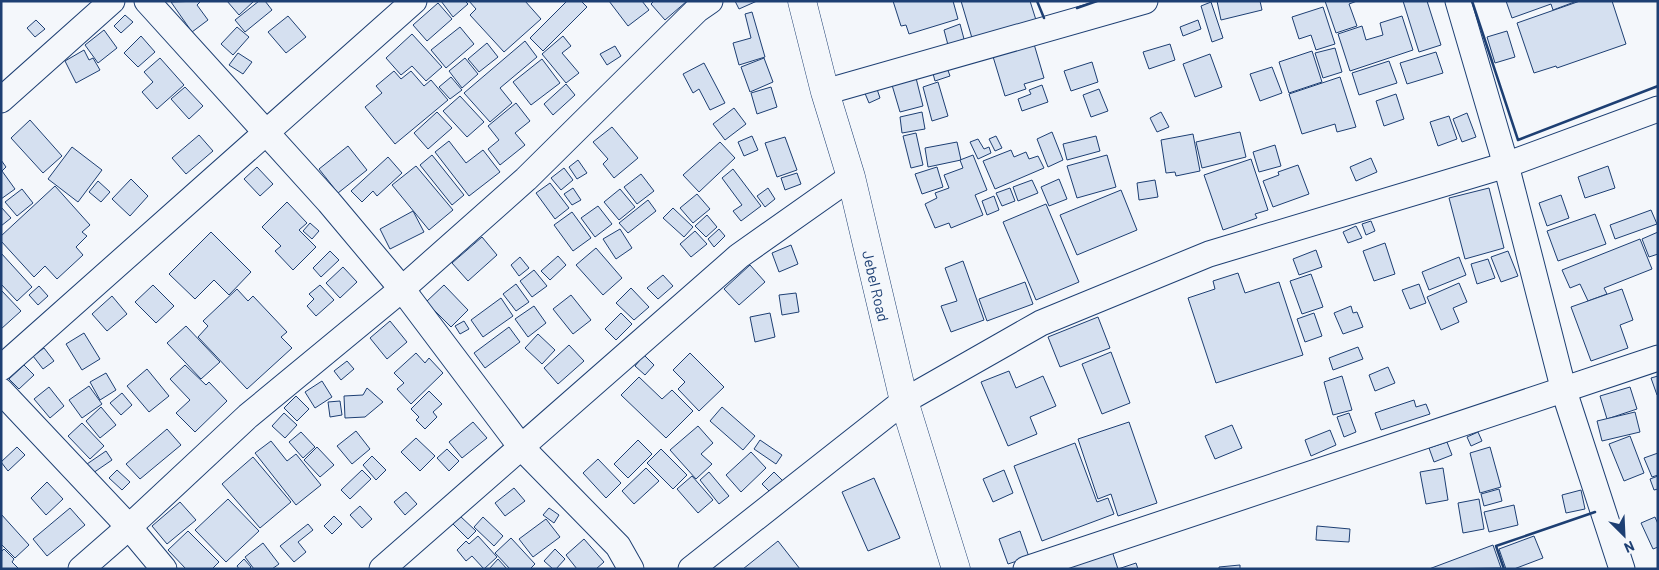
<svg xmlns="http://www.w3.org/2000/svg" width="1659" height="570" font-family="Barlow,sans-serif">
<style>
.building{fill:#d5e0f0;stroke:#1d3f73}
.lines{fill:none;stroke-linecap:round;stroke-linejoin:round}
.street-casing{stroke:#1d3f73;stroke-width:27}
.primary-casing{stroke:#1d3f73;stroke-width:29}
.street{stroke:#f4f7fb;stroke-width:25}
.primary{stroke:#f4f7fb;stroke-width:28}
.wall{stroke:#1d3f73;stroke-width:2.5}
.labels{text-anchor:middle;dominant-baseline:central;stroke-width:4;stroke-linejoin:round;paint-order:stroke}
.street-label{font-size:15px;fill:#1d3f73;stroke:#f4f7fb}
</style>
<rect width="100%" height="100%" fill="#f4f7fb"/>
<g class="building">
<polygon points="201,1 197,5 208,20 192,32 171,2"/>
<polygon points="227,1 254,1 239,15"/>
<polygon points="259,1 265,1 272,10 245,32 235,20"/>
<polygon points="441,1 465,1 468,4 453,17"/>
<polygon points="469,1 525,1 541,19 504,52 470,15 476,9"/>
<polygon points="567,1 581,1 587,7 543,51 530,38"/>
<polygon points="609,1 642,1 649,10 628,26"/>
<polygon points="654,1 687,1 665,20 651,4"/>
<polygon points="735,1 757,1 739,9"/>
<polygon points="893,1 953,1 958,19 909,34 906,25 901,26"/>
<polygon points="961,1 1030,1 1036,20 972,38"/>
<polygon points="1217,1 1260,1 1262,10 1221,20"/>
<polygon points="1325,1 1357,1 1349,4 1357,26 1336,33"/>
<polygon points="1403,1 1427,1 1441,45 1419,52"/>
<polygon points="1506,1 1577,1 1553,10 1551,4 1512,18"/>
<polygon points="1580,1 1612,1 1626,44 1557,68 1556,66 1534,73 1517,23"/>
<polygon points="1211,2 1223,38 1212,42 1201,6"/>
<polygon points="438,3 452,19 427,41 413,25"/>
<polygon points="1323,7 1335,44 1316,50 1311,35 1299,39 1292,17"/>
<polygon points="752,12 765,57 739,65 733,43 751,38 745,14"/>
<polygon points="125,15 133,22 121,33 114,26"/>
<polygon points="288,16 306,37 286,53 268,32"/>
<polygon points="1402,16 1413,50 1350,71 1338,34 1362,26 1366,40 1383,35 1380,23"/>
<polygon points="36,20 45,29 35,37 27,28"/>
<polygon points="1198,20 1201,29 1183,36 1180,27"/>
<polygon points="960,24 964,39 948,45 944,30"/>
<polygon points="237,27 249,37 233,55 221,44"/>
<polygon points="460,27 474,44 446,68 431,50"/>
<polygon points="104,30 117,48 98,63 85,45"/>
<polygon points="1507,31 1515,57 1495,63 1487,37"/>
<polygon points="412,34 442,67 426,81 412,66 401,75 386,58"/>
<polygon points="141,36 155,52 138,67 124,53"/>
<polygon points="563,36 571,46 562,53 579,73 566,83 542,54"/>
<polygon points="525,41 537,57 500,88 512,103 490,122 464,93"/>
<polygon points="487,43 498,57 479,72 468,59"/>
<polygon points="1034,44 1044,78 1024,84 1026,89 1005,96 991,50"/>
<polygon points="1170,44 1175,60 1149,69 1143,52"/>
<polygon points="615,46 621,56 607,65 600,54"/>
<polygon points="1335,48 1342,72 1323,78 1315,53"/>
<polygon points="84,50 89,60 93,58 100,70 76,83 65,61"/>
<polygon points="1312,51 1322,82 1289,93 1279,62"/>
<polygon points="1436,52 1443,73 1407,84 1400,63"/>
<polygon points="238,53 252,62 243,74 229,65"/>
<polygon points="1210,54 1222,87 1195,97 1183,64"/>
<polygon points="160,58 184,85 157,109 142,92 153,82 144,72"/>
<polygon points="465,58 478,74 462,88 449,71"/>
<polygon points="764,58 773,82 750,92 741,67"/>
<polygon points="542,59 560,83 531,105 513,82"/>
<polygon points="1389,61 1397,83 1359,95 1352,73"/>
<polygon points="945,62 950,76 935,81 931,66"/>
<polygon points="1092,62 1098,82 1071,91 1064,71"/>
<polygon points="704,63 725,103 710,110 699,89 693,93 683,74"/>
<polygon points="1272,67 1282,93 1260,101 1250,74"/>
<polygon points="394,71 401,79 411,71 424,86 431,80 448,100 395,144 365,107 382,93 376,86"/>
<polygon points="451,77 462,90 450,99 439,87"/>
<polygon points="1340,77 1356,127 1337,132 1335,124 1302,134 1289,94"/>
<polygon points="916,78 923,106 900,112 892,85"/>
<polygon points="938,82 948,116 932,121 923,87"/>
<polygon points="566,84 575,95 553,115 544,104"/>
<polygon points="1042,85 1048,102 1022,111 1018,99 1031,94 1029,90"/>
<polygon points="876,86 880,98 869,103 864,91"/>
<polygon points="185,87 203,106 189,119 171,99"/>
<polygon points="771,87 777,107 757,114 751,93"/>
<polygon points="1099,89 1108,111 1091,117 1083,95"/>
<polygon points="1396,94 1404,119 1384,126 1376,101"/>
<polygon points="460,96 484,122 467,137 443,111"/>
<polygon points="516,103 530,121 515,133 525,145 500,165 488,149 499,140 488,126"/>
<polygon points="734,108 746,124 725,140 713,124"/>
<polygon points="437,112 452,128 428,149 414,133"/>
<polygon points="922,112 925,129 902,133 900,117"/>
<polygon points="1161,112 1169,127 1157,132 1150,118"/>
<polygon points="1467,113 1476,137 1462,142 1453,119"/>
<polygon points="1449,116 1457,139 1438,146 1430,122"/>
<polygon points="30,120 62,156 43,173 11,138"/>
<polygon points="612,127 638,158 614,178 603,164 608,159 593,142"/>
<polygon points="1052,132 1063,160 1048,167 1037,139"/>
<polygon points="1240,132 1246,157 1202,168 1196,142"/>
<polygon points="916,133 923,165 911,168 903,136"/>
<polygon points="1193,134 1200,171 1176,176 1175,172 1166,173 1161,140"/>
<polygon points="199,135 213,151 186,174 172,158"/>
<polygon points="752,136 758,150 744,156 738,142"/>
<polygon points="996,136 1002,148 995,151 989,139"/>
<polygon points="1096,136 1100,151 1067,160 1063,144"/>
<polygon points="785,137 797,170 777,177 765,143"/>
<polygon points="978,139 984,149 989,147 991,153 978,159 970,142"/>
<polygon points="449,141 466,163 483,150 500,172 469,196 435,152"/>
<polygon points="720,142 735,158 699,192 683,175"/>
<polygon points="957,142 961,160 928,167 925,148"/>
<polygon points="1275,145 1281,166 1259,172 1253,152"/>
<polygon points="348,146 367,170 338,193 319,169"/>
<polygon points="72,147 102,170 78,202 48,179"/>
<polygon points="1011,150 1014,157 1026,152 1029,159 1038,156 1044,168 995,189 983,161"/>
<polygon points="432,155 464,195 452,205 420,165"/>
<polygon points="973,155 987,190 975,195 983,215 951,228 949,223 935,228 925,204 937,198 935,193 949,188 944,175 963,168 960,160"/>
<polygon points="1107,155 1116,187 1077,198 1067,166"/>
<polygon points="388,157 402,173 377,196 373,191 362,202 351,191"/>
<polygon points="1371,158 1377,172 1356,181 1350,167"/>
<polygon points="1251,159 1268,210 1255,214 1257,218 1223,230 1204,175"/>
<polygon points="1,160 6,167 2,171 15,189 1,199"/>
<polygon points="578,160 587,173 577,179 569,167"/>
<polygon points="1298,165 1309,194 1273,207 1263,181 1279,175 1278,172"/>
<polygon points="416,166 453,210 429,230 392,185"/>
<polygon points="1608,166 1615,188 1585,198 1578,177"/>
<polygon points="257,167 273,184 260,196 244,179"/>
<polygon points="937,167 943,187 922,194 915,174"/>
<polygon points="564,168 573,180 561,190 551,178"/>
<polygon points="733,169 761,206 741,221 733,211 742,205 722,178"/>
<polygon points="797,173 801,184 785,190 781,178"/>
<polygon points="641,174 654,191 637,204 624,187"/>
<polygon points="131,179 148,196 130,216 112,199"/>
<polygon points="1059,179 1067,199 1049,206 1041,187"/>
<polygon points="1032,180 1038,193 1018,201 1013,187"/>
<polygon points="1155,180 1158,197 1139,200 1137,183"/>
<polygon points="98,181 110,192 101,202 89,192"/>
<polygon points="550,183 569,208 555,219 536,193"/>
<polygon points="55,186 90,225 82,232 87,236 76,247 83,255 57,279 45,266 34,277 1,241 1,236"/>
<polygon points="573,188 581,200 572,205 564,194"/>
<polygon points="768,188 775,199 765,207 757,196"/>
<polygon points="1010,188 1015,201 1002,206 996,193"/>
<polygon points="1489,188 1504,248 1465,259 1449,198"/>
<polygon points="22,189 33,203 17,216 5,202"/>
<polygon points="620,189 635,207 619,220 604,202"/>
<polygon points="1121,190 1137,230 1077,255 1060,215"/>
<polygon points="697,194 710,209 693,223 680,208"/>
<polygon points="1561,195 1569,218 1547,226 1539,203"/>
<polygon points="994,196 999,210 987,215 982,201"/>
<polygon points="648,200 656,211 628,233 619,223"/>
<polygon points="287,202 307,223 299,230 316,247 293,270 275,251 281,246 262,227"/>
<polygon points="1046,204 1079,282 1036,300 1003,222"/>
<polygon points="598,206 612,224 595,237 581,218"/>
<polygon points="1,207 11,218 1,226"/>
<polygon points="673,208 693,227 684,237 663,218"/>
<polygon points="1651,210 1657,224 1615,239 1610,225"/>
<polygon points="413,211 424,232 390,249 380,229"/>
<polygon points="572,212 591,238 573,251 554,225"/>
<polygon points="1595,214 1606,244 1558,261 1547,231"/>
<polygon points="707,215 717,227 706,237 695,226"/>
<polygon points="1371,221 1375,231 1366,235 1362,224"/>
<polygon points="310,223 319,231 312,239 303,231"/>
<polygon points="1356,226 1362,238 1348,243 1343,232"/>
<polygon points="620,229 632,248 616,259 603,239"/>
<polygon points="719,229 725,236 714,247 708,239"/>
<polygon points="695,231 707,244 691,257 680,244"/>
<polygon points="211,232 251,272 229,295 214,280 195,299 169,274"/>
<polygon points="1658,232 1658,254 1649,257 1642,239"/>
<polygon points="482,237 497,255 468,281 452,263"/>
<polygon points="1640,239 1652,269 1604,288 1607,294 1588,301 1580,284 1570,288 1562,270"/>
<polygon points="1385,243 1395,274 1374,281 1363,251"/>
<polygon points="791,245 798,264 779,272 772,253"/>
<polygon points="596,248 622,278 603,295 576,265"/>
<polygon points="1316,250 1322,267 1299,275 1293,259"/>
<polygon points="330,251 339,260 321,277 313,268"/>
<polygon points="1508,251 1518,276 1501,282 1491,257"/>
<polygon points="1,253 32,287 17,301 1,284"/>
<polygon points="558,256 566,265 550,280 541,271"/>
<polygon points="520,257 529,268 519,276 511,265"/>
<polygon points="1459,257 1466,275 1429,290 1422,272"/>
<polygon points="1488,259 1495,278 1477,284 1471,264"/>
<polygon points="963,261 984,320 951,332 941,306 957,301 945,268"/>
<polygon points="750,265 765,282 739,305 724,289"/>
<polygon points="343,267 357,282 340,298 326,283"/>
<polygon points="534,270 547,286 532,297 520,281"/>
<polygon points="1238,273 1245,293 1279,282 1303,355 1216,383 1188,298 1215,289 1213,281"/>
<polygon points="1311,274 1323,307 1302,314 1290,281"/>
<polygon points="663,275 673,286 658,299 647,288"/>
<polygon points="1025,282 1033,304 987,321 979,299"/>
<polygon points="1459,283 1467,302 1453,308 1459,322 1441,330 1427,297"/>
<polygon points="516,284 529,302 516,311 503,294"/>
<polygon points="1419,284 1426,303 1410,309 1402,290"/>
<polygon points="153,285 174,306 156,323 135,302"/>
<polygon points="320,285 334,300 316,316 307,306 314,299 309,294"/>
<polygon points="444,285 468,310 451,327 426,302"/>
<polygon points="39,286 48,296 38,305 29,295"/>
<polygon points="631,288 649,307 634,320 616,303"/>
<polygon points="237,289 248,301 253,296 287,332 281,337 292,348 247,389 198,337 208,326 203,321"/>
<polygon points="1622,289 1633,320 1620,325 1628,348 1591,361 1571,307"/>
<polygon points="1,290 21,311 1,329"/>
<polygon points="796,293 799,312 782,315 779,295"/>
<polygon points="571,295 591,320 573,334 553,309"/>
<polygon points="112,296 127,314 107,331 92,314"/>
<polygon points="501,298 513,316 483,337 471,320"/>
<polygon points="534,306 546,323 528,337 515,319"/>
<polygon points="1351,306 1353,313 1357,312 1363,327 1343,334 1334,313"/>
<polygon points="621,313 632,324 616,340 605,329"/>
<polygon points="770,313 775,337 755,342 750,317"/>
<polygon points="1314,313 1322,336 1305,342 1297,319"/>
<polygon points="1098,317 1110,348 1060,367 1048,337"/>
<polygon points="390,321 407,342 387,359 370,338"/>
<polygon points="464,321 469,329 460,334 455,326"/>
<polygon points="186,326 220,362 201,379 167,343"/>
<polygon points="509,327 520,342 485,368 474,353"/>
<polygon points="84,333 100,359 82,370 66,344"/>
<polygon points="538,334 555,350 542,364 525,348"/>
<polygon points="569,345 584,361 558,384 544,368"/>
<polygon points="1358,347 1363,359 1333,370 1329,358"/>
<polygon points="44,348 54,361 43,369 33,356"/>
<polygon points="1111,352 1130,403 1102,414 1082,364"/>
<polygon points="416,353 425,363 429,358 443,373 411,404 397,389 404,383 394,373"/>
<polygon points="690,353 724,387 699,411 678,389 685,382 673,370"/>
<polygon points="644,355 654,365 645,375 635,366"/>
<polygon points="347,361 354,369 341,380 334,371"/>
<polygon points="24,365 34,375 19,389 9,379"/>
<polygon points="185,365 206,385 209,382 227,401 195,432 176,413 190,400 170,379"/>
<polygon points="1388,367 1395,383 1375,391 1369,375"/>
<polygon points="147,369 169,396 149,412 127,386"/>
<polygon points="1009,371 1016,388 1043,376 1056,406 1030,417 1037,434 1008,446 981,382"/>
<polygon points="106,373 116,390 100,400 90,382"/>
<polygon points="1342,376 1352,410 1333,415 1324,382"/>
<polygon points="1658,376 1658,394 1657,395 1651,378"/>
<polygon points="639,377 662,399 672,390 693,411 666,438 621,395"/>
<polygon points="322,381 332,397 315,408 305,392"/>
<polygon points="89,386 102,404 82,418 69,400"/>
<polygon points="49,387 64,406 50,418 34,399"/>
<polygon points="1630,387 1637,409 1607,419 1600,396"/>
<polygon points="367,388 383,402 365,417 345,418 344,396 363,395"/>
<polygon points="429,391 442,404 433,412 437,417 425,429 416,420 419,417 411,409"/>
<polygon points="122,393 132,405 121,415 110,403"/>
<polygon points="296,396 309,409 297,421 284,408"/>
<polygon points="1414,400 1416,407 1426,404 1430,414 1381,430 1375,413"/>
<polygon points="340,401 342,415 330,417 328,402"/>
<polygon points="101,407 116,425 100,438 86,421"/>
<polygon points="722,407 755,436 743,450 710,421"/>
<polygon points="1635,412 1640,432 1602,441 1597,421"/>
<polygon points="284,413 297,425 285,438 272,426"/>
<polygon points="1349,413 1356,432 1344,437 1337,417"/>
<polygon points="473,422 487,438 462,458 449,442"/>
<polygon points="1129,422 1157,503 1118,516 1111,494 1098,499 1078,439"/>
<polygon points="82,423 104,446 90,459 68,436"/>
<polygon points="1232,425 1242,448 1215,459 1205,436"/>
<polygon points="698,426 713,443 701,454 712,464 696,479 670,450"/>
<polygon points="167,429 181,445 140,479 126,464"/>
<polygon points="1330,430 1336,445 1311,456 1305,440"/>
<polygon points="356,431 370,449 352,464 337,446"/>
<polygon points="301,432 315,447 303,458 289,442"/>
<polygon points="1478,432 1482,441 1471,446 1467,437"/>
<polygon points="1630,436 1644,473 1624,481 1609,444"/>
<polygon points="416,438 435,456 420,471 401,452"/>
<polygon points="638,440 652,454 628,478 614,464"/>
<polygon points="760,440 782,455 776,464 754,449"/>
<polygon points="271,441 287,461 296,454 321,485 296,505 255,453"/>
<polygon points="1447,442 1452,455 1434,462 1429,448"/>
<polygon points="1075,443 1097,502 1108,498 1114,514 1042,541 1014,466"/>
<polygon points="17,447 25,455 8,471 1,462"/>
<polygon points="317,447 334,465 320,477 304,460"/>
<polygon points="1490,447 1501,487 1480,493 1470,453"/>
<polygon points="447,449 459,461 449,471 437,458"/>
<polygon points="661,449 687,475 673,489 647,463"/>
<polygon points="106,451 112,460 93,473 87,464"/>
<polygon points="751,452 766,468 741,492 726,475"/>
<polygon points="1658,453 1658,475 1652,477 1644,458"/>
<polygon points="372,456 386,470 376,480 363,465"/>
<polygon points="253,457 291,502 260,528 222,484"/>
<polygon points="598,459 621,483 606,498 583,473"/>
<polygon points="646,468 659,481 634,504 622,491"/>
<polygon points="1443,468 1448,500 1426,504 1420,472"/>
<polygon points="117,470 130,482 122,490 109,478"/>
<polygon points="362,470 371,479 350,499 341,490"/>
<polygon points="1004,470 1013,493 993,502 983,479"/>
<polygon points="709,472 729,496 719,504 700,480"/>
<polygon points="774,472 786,484 774,496 762,484"/>
<polygon points="692,476 713,500 698,513 677,489"/>
<polygon points="1658,476 1658,489 1654,490 1650,479"/>
<polygon points="874,478 900,538 868,551 842,492"/>
<polygon points="47,482 63,499 46,515 31,498"/>
<polygon points="514,488 525,501 505,516 495,503"/>
<polygon points="1499,489 1502,501 1484,506 1481,494"/>
<polygon points="1581,490 1585,509 1566,513 1562,495"/>
<polygon points="406,492 417,504 405,515 394,502"/>
<polygon points="228,499 259,531 226,562 195,530"/>
<polygon points="1479,499 1484,529 1463,533 1458,503"/>
<polygon points="180,502 196,520 167,544 152,526"/>
<polygon points="1514,505 1518,525 1489,532 1484,512"/>
<polygon points="360,506 372,519 362,528 350,515"/>
<polygon points="70,508 85,525 47,556 33,539"/>
<polygon points="549,508 559,515 554,523 543,515"/>
<polygon points="1,514 29,545 15,558 1,544"/>
<polygon points="334,516 342,524 332,534 324,526"/>
<polygon points="460,516 476,531 468,539 453,524"/>
<polygon points="483,517 503,536 494,546 474,527"/>
<polygon points="1655,517 1658,524 1658,547 1653,549 1641,523"/>
<polygon points="546,519 560,537 533,557 519,539"/>
<polygon points="308,524 313,530 298,542 306,552 294,562 280,546"/>
<polygon points="1317,526 1350,529 1349,542 1316,540"/>
<polygon points="188,531 219,562 212,569 186,569 168,550"/>
<polygon points="1020,531 1029,557 1008,564 999,539"/>
<polygon points="478,536 497,557 484,569 472,556 466,561 457,550 466,541 469,544"/>
<polygon points="1534,536 1543,558 1514,569 1506,569 1499,549"/>
<polygon points="511,538 535,564 530,569 510,569 495,553"/>
<polygon points="584,539 604,562 596,569 577,569 566,555"/>
<polygon points="778,541 800,569 743,569"/>
<polygon points="263,543 279,564 272,569 254,569 245,557"/>
<polygon points="1110,545 1118,569 1050,569"/>
<polygon points="1493,545 1501,568 1429,569"/>
<polygon points="4,549 14,559 12,562 19,569 1,569 1,552"/>
<polygon points="555,549 565,559 556,569 553,569 544,561"/>
<polygon points="244,559 251,567 249,569 239,569 237,566"/>
<polygon points="498,559 507,569 489,569"/>
<polygon points="1136,563 1138,569 1118,569"/>
<polygon points="1240,565 1240,569 1219,569 1219,567"/>
</g>
<g class="lines">
<g class="street-casing">
<g id="street">
<polyline points="147,1 329,202 402,289 521,447 618,546 631,569"/>
<polyline points="1458,1 1506,165 1564,391 1622,569"/>
<polyline points="825,92 1145,1"/>
<polyline points="1,100 112,1"/>
<polyline points="1,368 414,1"/>
<polyline points="1,391 129,527 164,569"/>
<polyline points="81,569 129,527 248,416 402,289 526,179 697,10 710,1"/>
<polyline points="382,569 739,256 851,177"/>
<polyline points="691,569 904,401 1041,323 1209,254 1506,165 1658,109"/>
<polyline points="1026,569 1658,358"/>
</g>
</g>
<g class="primary-casing">
<polyline id="primary" points="802,1 825,92 851,177 904,401 956,569"/>
</g>
<use href="#street" class="street"/>
<use href="#primary" class="primary"/>
<g class="wall">
<polyline points="1037,1 1044,18"/>
<polyline points="1472,1 1518,140 1658,86"/>
<polyline points="1077,8 1097,1"/>
<polyline points="1504,569 1496,546 1595,512"/>
</g>
</g>
<g class="labels">
<g class="street-label">
<text transform="translate(876 286) rotate(77)">Jebel Road</text>
</g>
</g>
<rect width="1659" height="570" fill="none" stroke="#1d3f73" stroke-width="5"/>
<g transform="translate(1624 535) rotate(156)" stroke="#f4f7fb" stroke-width="4" paint-order="stroke">
<path d="M0-4L9 19L0 12L-9 19Z" fill="#1d3f73"/>
<text y="-8" font-size="14" font-weight="bold" text-anchor="middle" fill="#1d3f73">N</text>
</g>
</svg>
